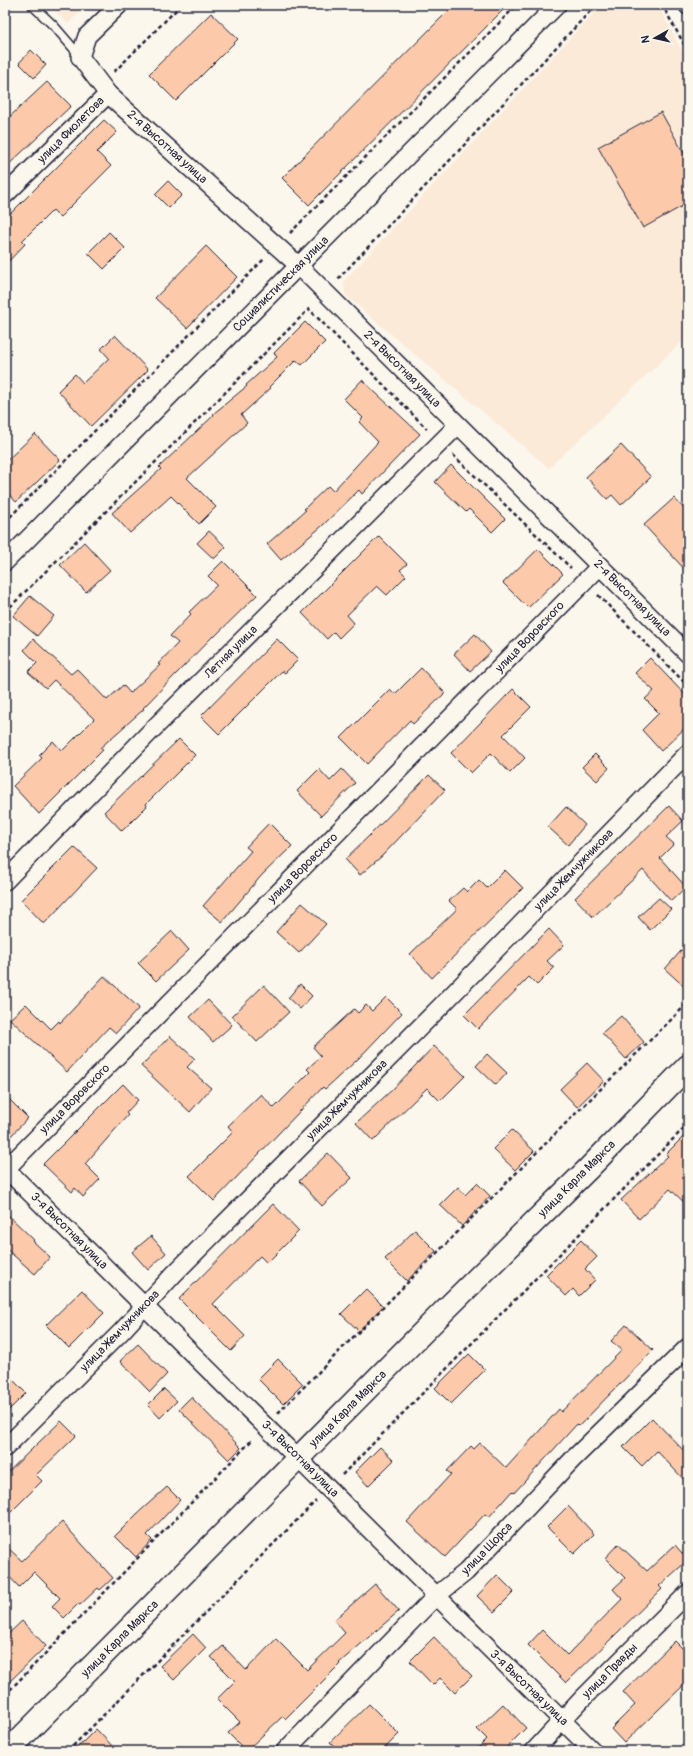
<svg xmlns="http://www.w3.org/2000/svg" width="693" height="1756" font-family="Pangolin,sans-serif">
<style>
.built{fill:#fbead8}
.building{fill:#fccaab;stroke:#22223b}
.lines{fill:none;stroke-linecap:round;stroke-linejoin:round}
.lane-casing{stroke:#22223b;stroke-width:11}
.street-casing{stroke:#22223b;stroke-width:20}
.secondary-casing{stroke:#22223b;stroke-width:25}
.path{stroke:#22223b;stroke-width:2.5;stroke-dasharray:4 3;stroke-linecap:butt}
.lane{stroke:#fbf7ec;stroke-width:8}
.street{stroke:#fbf7ec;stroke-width:17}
.secondary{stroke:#fbf7ec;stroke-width:22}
.labels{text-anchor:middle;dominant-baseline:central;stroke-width:4;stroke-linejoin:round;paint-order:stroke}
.street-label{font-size:12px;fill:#22223b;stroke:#fbf7ec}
</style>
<rect width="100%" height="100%" fill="#fbf7ec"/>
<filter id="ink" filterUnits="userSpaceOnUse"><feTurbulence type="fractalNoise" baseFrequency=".025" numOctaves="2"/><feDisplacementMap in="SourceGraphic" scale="8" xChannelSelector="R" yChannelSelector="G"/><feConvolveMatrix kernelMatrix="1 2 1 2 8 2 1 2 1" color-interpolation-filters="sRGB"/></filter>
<g filter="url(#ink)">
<g class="built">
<polygon points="49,5 86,5 68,24"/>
<polygon points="601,5 658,5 688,63 688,336 549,468 345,295 344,281"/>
</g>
<g class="building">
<polygon points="454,5 508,5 309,205 282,178"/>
<polygon points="211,13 238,39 176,101 149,74"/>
<polygon points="31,50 46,65 34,78 19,63"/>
<polygon points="47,82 71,106 5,168 5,121"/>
<polygon points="661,112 688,161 688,203 643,228 598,147"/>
<polygon points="104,120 117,132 97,152 111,166 60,217 53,210 22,241 25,244 5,265 5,219"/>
<polygon points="168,181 182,195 169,208 155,194"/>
<polygon points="109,232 125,248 104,269 88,253"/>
<polygon points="206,246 237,277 187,328 155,298"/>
<polygon points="305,322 325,342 302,365 296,360 269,387 271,388 241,415 247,423 187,478 216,507 199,524 171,496 130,533 112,513 161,469 159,467 214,415 213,414 247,386 246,385 277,357 274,353"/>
<polygon points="115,335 148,370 91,426 58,391 75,374 83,383 109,358 101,349"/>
<polygon points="362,380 420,434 362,494 359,490 321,527 281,560 267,544 306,510 304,509 328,486 333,491 378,442 359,422 363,418 344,399"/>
<polygon points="35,434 60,460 16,502 5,490 5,462"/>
<polygon points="621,445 651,477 621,505 612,495 607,499 586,477"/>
<polygon points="451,465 505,519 492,532 469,509 466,512 435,482"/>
<polygon points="674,498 688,513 688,573 644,525"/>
<polygon points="209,531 226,547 214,559 197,543"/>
<polygon points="379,536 407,564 400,570 406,576 387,595 377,586 347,615 354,623 339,638 334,632 327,639 302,613"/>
<polygon points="84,542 110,570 86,592 60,565"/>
<polygon points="538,549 563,574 528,608 503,583"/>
<polygon points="223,561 257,595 214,637 213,636 143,708 144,709 100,748 103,750 39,814 13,786 42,758 39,755 53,741 62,751 94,719 54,680 46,688 28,672 37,663 24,650 33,639 71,674 77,669 107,700 123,685 130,693 160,665 158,664 178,643 170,636 191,614 189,612 217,585 208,576"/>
<polygon points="30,596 54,616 37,636 13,616"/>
<polygon points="475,634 491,652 470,671 454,654"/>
<polygon points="277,639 298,660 285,673 282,671 219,734 201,716"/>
<polygon points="650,658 688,698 688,725 661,751 642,730 659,713 645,699 654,691 635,673"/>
<polygon points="421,668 445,693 413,724 410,720 367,764 341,738 390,689 395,694"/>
<polygon points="513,689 531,707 503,735 525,758 510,773 491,753 471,773 451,753"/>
<polygon points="179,739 195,755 146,804 147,806 122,831 104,812"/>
<polygon points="595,754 609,768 597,781 582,767"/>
<polygon points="319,769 330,781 342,769 355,783 321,816 297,791"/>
<polygon points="429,775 445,790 382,856 360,875 345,859 369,836"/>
<polygon points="669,806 683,821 666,837 674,844 660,858 686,887 671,901 643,870 593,917 575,898"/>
<polygon points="566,807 585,825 568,845 548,827"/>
<polygon points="269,823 292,846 262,875 222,922 203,906 251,851 246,847"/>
<polygon points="74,847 97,868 44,924 21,900"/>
<polygon points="505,870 523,888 432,978 410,954 457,909 449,901 463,888 467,892 479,880 487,888"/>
<polygon points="659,898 671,909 650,930 638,917"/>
<polygon points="302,903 326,924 299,953 276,932"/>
<polygon points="549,929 564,945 547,961 554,968 537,985 529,977 478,1029 464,1015"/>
<polygon points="172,931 189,950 156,981 138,963"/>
<polygon points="688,943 688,990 665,969"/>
<polygon points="104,976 139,1008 116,1033 109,1027 67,1072 10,1019 26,1004 51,1029 59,1021 60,1023"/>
<polygon points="300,984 312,996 300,1009 288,998"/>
<polygon points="264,985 289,1012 257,1042 232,1016"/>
<polygon points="386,997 402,1013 357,1060 325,1089 323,1087 214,1201 189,1176 233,1132 228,1126 261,1094 274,1108 310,1072 307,1069 321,1056 313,1047 354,1009 358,1013 366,1005 372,1011"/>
<polygon points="208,1000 232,1025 213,1042 190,1017"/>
<polygon points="621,1016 644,1042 626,1059 602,1033"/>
<polygon points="170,1036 195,1059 187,1067 211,1088 190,1112 141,1066"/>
<polygon points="434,1046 465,1076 440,1101 427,1088 373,1141 356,1123 393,1089"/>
<polygon points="487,1054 507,1073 496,1085 476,1066"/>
<polygon points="587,1063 604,1081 577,1107 560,1089"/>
<polygon points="123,1084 138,1100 126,1113 128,1115 85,1164 100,1179 83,1197 75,1188 72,1192 43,1164"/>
<polygon points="5,1095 28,1118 5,1142"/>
<polygon points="512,1130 534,1151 515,1170 493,1149"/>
<polygon points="688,1132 688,1206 670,1189 639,1219 621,1200 668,1156 666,1154"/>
<polygon points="328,1153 352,1178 322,1206 299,1181"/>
<polygon points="477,1183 490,1196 462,1226 440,1205 458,1187 465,1195"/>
<polygon points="273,1204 299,1231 267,1263 260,1256 213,1304 245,1336 231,1351 179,1299"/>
<polygon points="5,1212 34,1240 33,1241 50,1257 35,1274 5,1248"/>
<polygon points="415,1230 436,1251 407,1281 385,1259"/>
<polygon points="151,1236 166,1253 148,1270 132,1252"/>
<polygon points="581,1240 597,1257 585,1269 595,1280 579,1296 573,1289 566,1296 546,1275"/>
<polygon points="366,1289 383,1306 359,1331 341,1314"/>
<polygon points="82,1290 104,1313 69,1348 46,1325"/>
<polygon points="626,1325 653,1350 579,1426 577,1424 514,1493 512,1491 489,1517 485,1514 445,1557 407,1522 451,1474 447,1471 471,1446 474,1449 480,1443 506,1468 559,1409 561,1412 622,1350 611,1341"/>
<polygon points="138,1344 167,1374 150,1392 120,1361"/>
<polygon points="469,1354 485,1370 451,1404 435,1388"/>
<polygon points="278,1359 303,1384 283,1404 258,1379"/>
<polygon points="5,1372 26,1393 5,1414"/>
<polygon points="164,1389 177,1401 160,1418 148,1405"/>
<polygon points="191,1397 241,1448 229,1460 179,1409"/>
<polygon points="652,1418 688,1455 688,1484 657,1451 642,1466 623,1447"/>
<polygon points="61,1421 76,1436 36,1475 42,1481 5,1518 5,1475"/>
<polygon points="380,1447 394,1460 368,1486 355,1472"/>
<polygon points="167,1487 180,1500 147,1535 152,1540 136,1557 115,1536 138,1513"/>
<polygon points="568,1506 594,1534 574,1554 547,1527"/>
<polygon points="62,1522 113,1578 100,1590 98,1588 80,1605 78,1604 64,1618 52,1606 60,1598 34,1572 19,1587 5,1572 5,1545 22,1561"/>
<polygon points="618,1544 647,1571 675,1545 688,1560 659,1586 662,1589 566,1683 528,1645 542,1630 567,1655 622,1599 613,1589 625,1578 605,1558"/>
<polygon points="497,1575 514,1592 494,1612 477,1596"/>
<polygon points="375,1584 399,1611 339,1663 340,1664 285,1719 283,1716 246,1751 228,1733 240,1722 217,1699 235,1681 211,1657 223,1646 246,1670 276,1639 307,1670 345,1633 334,1620"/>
<polygon points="22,1621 46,1646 5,1686 5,1637"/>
<polygon points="193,1634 206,1648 174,1680 160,1666"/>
<polygon points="434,1637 472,1676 455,1693 440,1678 433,1685 410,1661"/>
<polygon points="675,1641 688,1654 688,1681 624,1743 611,1729 635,1705 623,1692"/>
<polygon points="369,1704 399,1734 382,1751 339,1751 330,1742"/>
<polygon points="503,1704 526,1728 503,1751 475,1751 487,1739 477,1729"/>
<polygon points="96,1729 117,1751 74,1751"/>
</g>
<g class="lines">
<g class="lane-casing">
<polyline id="lane" points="32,5 55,27 80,56"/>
</g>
<g class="street-casing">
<g id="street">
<polyline points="119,5 87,36 80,57 108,94 299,266 688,654"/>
<polyline points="688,5 688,6"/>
<polyline points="5,195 108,94"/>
<polyline points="5,562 557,5"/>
<polyline points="5,881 150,732 458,425"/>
<polyline points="5,1168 593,1751"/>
<polyline points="5,1170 600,566"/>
<polyline points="5,1448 122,1331 173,1275 442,1005 688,753"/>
<polyline points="285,1751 436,1596 466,1572 573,1459 688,1347"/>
<polyline points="534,1751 582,1699 688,1593"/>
</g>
</g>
<g class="secondary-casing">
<polyline id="secondary" points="8,1751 444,1311 588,1169 688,1066"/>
</g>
<g class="path">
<polyline points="662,5 688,51"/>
<polyline points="114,72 181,5"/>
<polyline points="290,233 517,5"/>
<polyline points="338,279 596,5"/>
<polyline points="453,455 571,568"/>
<polyline points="5,522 264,259"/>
<polyline points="598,595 688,686"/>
<polyline points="5,612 309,309 427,429"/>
<polyline points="278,1413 559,1130 688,1003"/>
<polyline points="342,1475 688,1124"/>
<polyline points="5,1695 253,1439"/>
<polyline points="68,1751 316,1501"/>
</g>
<use href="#lane" class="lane"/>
<use href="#street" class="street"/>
<use href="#secondary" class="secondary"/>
</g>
</g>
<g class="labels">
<g class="street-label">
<text transform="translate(71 130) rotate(-45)">улица Фиолетова</text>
<text transform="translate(167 147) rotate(42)">2-я Высотная улица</text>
<text transform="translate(281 284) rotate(-45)">Социалистическая улица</text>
<text transform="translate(402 369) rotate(45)">2-я Высотная улица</text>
<text transform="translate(632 598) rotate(45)">2-я Высотная улица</text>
<text transform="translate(530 637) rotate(-46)">улица Воровского</text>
<text transform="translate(231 652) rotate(-45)">Летняя улица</text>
<text transform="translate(303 868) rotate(-45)">улица Воровского</text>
<text transform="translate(574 870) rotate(-46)">улица Жемчужникова</text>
<text transform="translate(75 1099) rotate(-45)">улица Воровского</text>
<text transform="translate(347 1100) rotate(-45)">улица Жемчужникова</text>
<text transform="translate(577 1179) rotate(-45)">улица Карла Маркса</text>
<text transform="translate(69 1231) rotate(45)">3-я Высотная улица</text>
<text transform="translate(120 1331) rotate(-46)">улица Жемчужникова</text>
<text transform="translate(348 1409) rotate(-45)">улица Карла Маркса</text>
<text transform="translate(300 1459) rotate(45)">3-я Высотная улица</text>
<text transform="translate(487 1549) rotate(-46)">улица Щорса</text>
<text transform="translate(120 1639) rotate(-45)">улица Карла Маркса</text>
<text transform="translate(610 1671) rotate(-45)">улица Правды</text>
<text transform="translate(529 1688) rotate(44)">3-я Высотная улица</text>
</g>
</g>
<rect width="693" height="1756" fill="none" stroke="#fbf7ec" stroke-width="20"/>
<rect x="10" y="10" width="673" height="1736" fill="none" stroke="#22223b" stroke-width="1.5" filter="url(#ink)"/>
<g transform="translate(655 38) rotate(262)" stroke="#fbf7ec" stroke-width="3" paint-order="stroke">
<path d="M0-3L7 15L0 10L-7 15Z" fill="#22223b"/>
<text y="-6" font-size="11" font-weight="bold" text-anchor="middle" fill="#22223b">N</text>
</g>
</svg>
